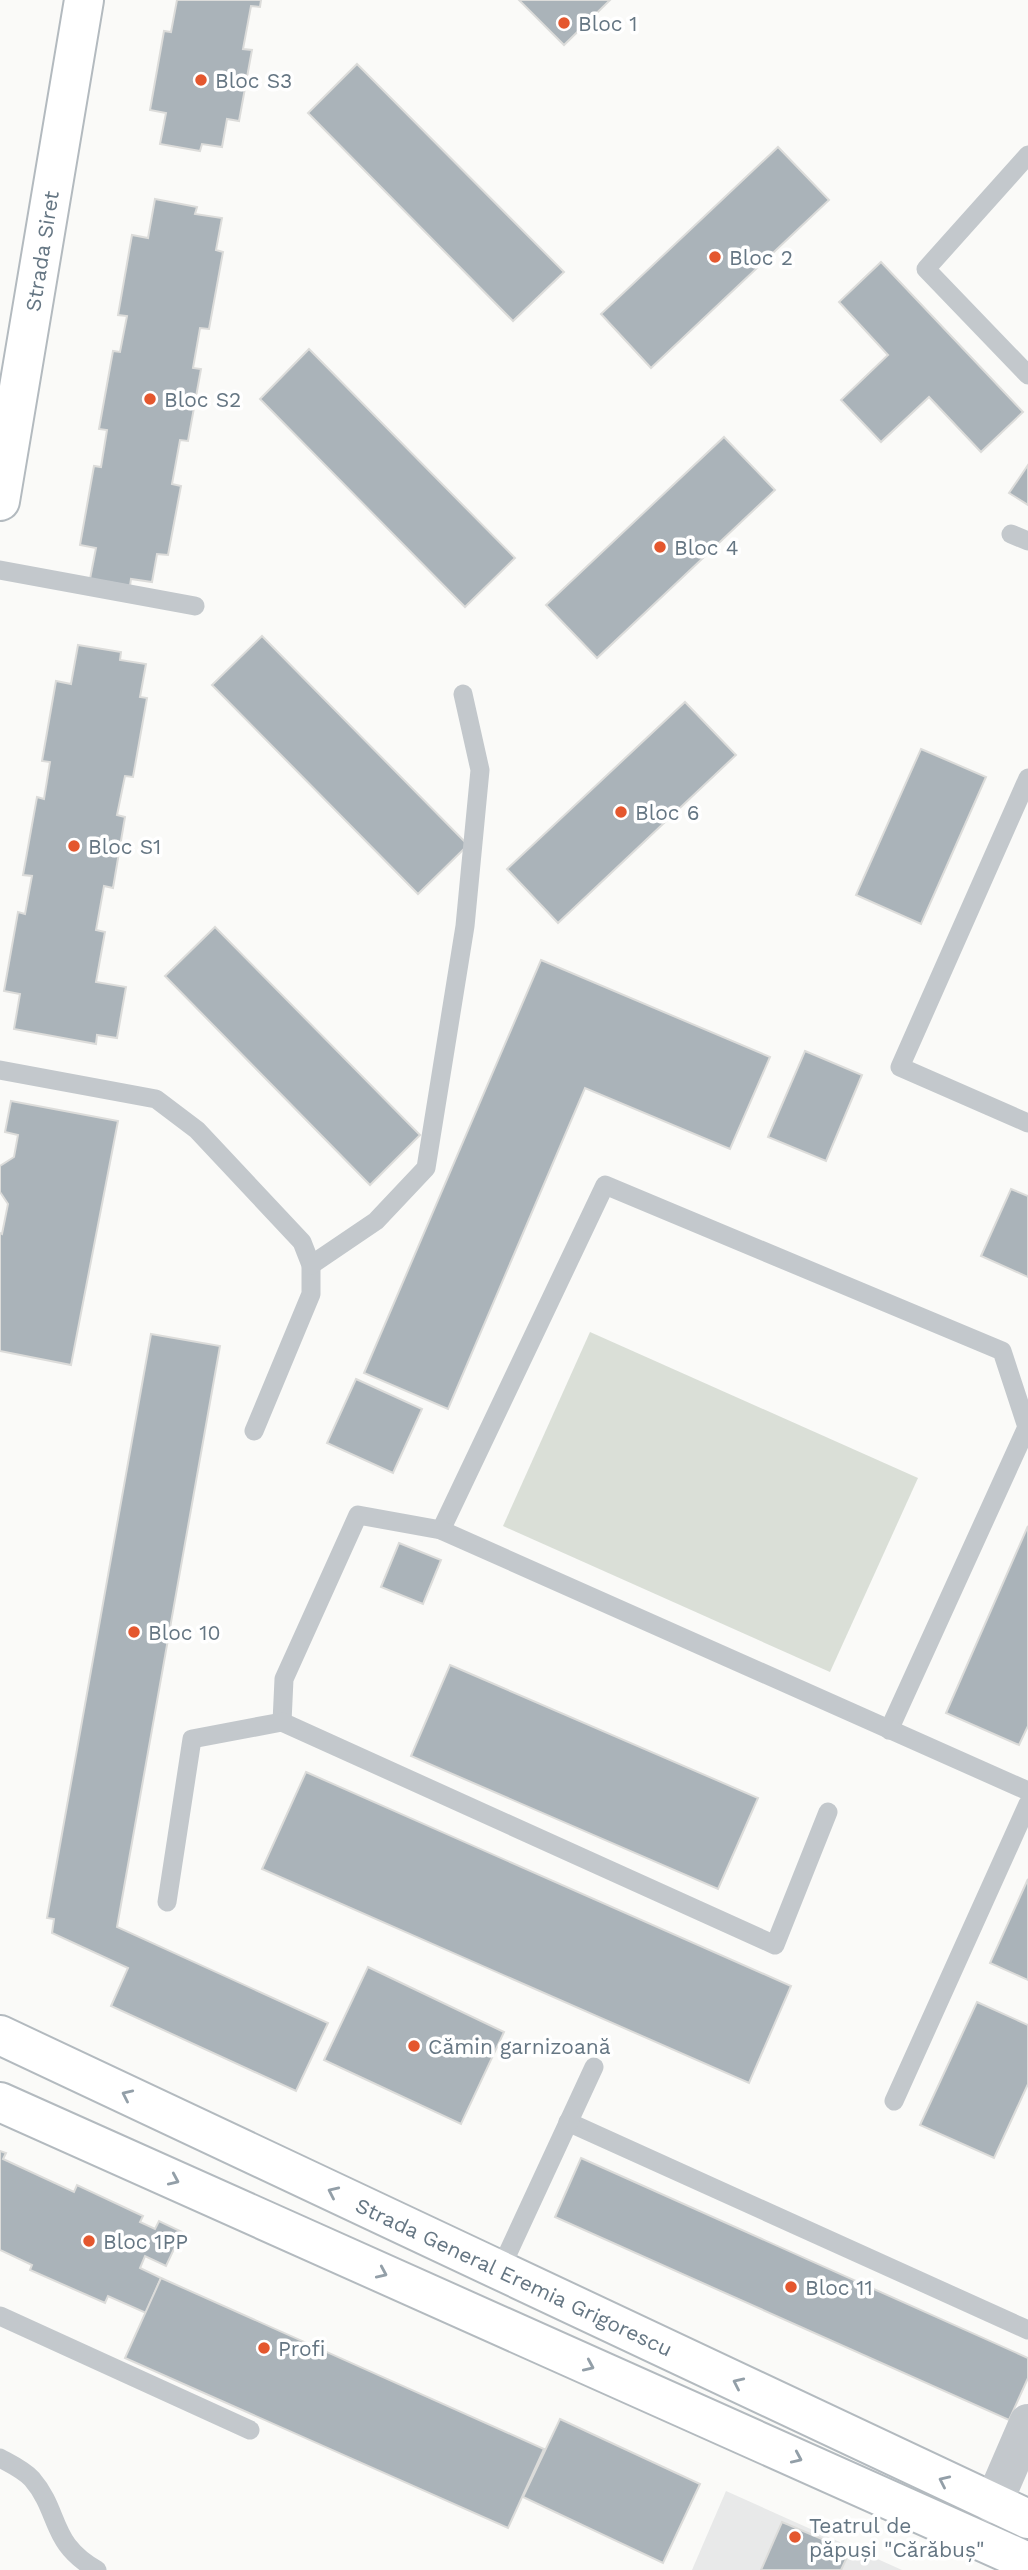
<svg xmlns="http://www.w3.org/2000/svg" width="1028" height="2570" font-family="'Work Sans',sans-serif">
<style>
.built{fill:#e8e9e9}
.green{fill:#dadfd7}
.building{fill:#aab3b9;stroke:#dcdcda;stroke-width:2}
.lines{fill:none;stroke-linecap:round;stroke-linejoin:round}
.secondary-casing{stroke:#b3babf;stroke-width:42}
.lane{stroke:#c3c8cc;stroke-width:19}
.street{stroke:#c3c8cc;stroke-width:38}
.secondary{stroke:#fff;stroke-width:38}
.oneway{stroke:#939fa8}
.poi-dot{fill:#e4572e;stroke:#fff;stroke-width:2.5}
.labels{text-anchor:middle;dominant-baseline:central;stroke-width:7;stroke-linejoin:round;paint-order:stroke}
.poi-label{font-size:21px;fill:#657683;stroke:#fff;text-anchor:start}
.street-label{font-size:21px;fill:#657683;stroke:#fff}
</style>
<rect width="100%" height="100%" fill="#fafaf8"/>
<polygon class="built" points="726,2491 902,2570 692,2570"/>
<polygon class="green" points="590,1332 918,1478 830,1672 503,1526"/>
<g class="building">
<polygon points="177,0 261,0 260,7 251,6 243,49 252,50 239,121 227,119 222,147 202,144 200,151 160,144 166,113 150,110 164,31 171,32"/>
<polygon points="519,0 610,0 564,45"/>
<polygon points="357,64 564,272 513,321 308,113"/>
<polygon points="778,147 829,200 651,368 601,314"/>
<polygon points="155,199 197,207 195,214 222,218 216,250 223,252 209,329 200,328 193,368 201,369 188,441 180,440 172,484 181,486 168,555 157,554 152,582 131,579 130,586 90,579 96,548 80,545 94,466 101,467 107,430 99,429 113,351 120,352 127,316 118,315 132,235 148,238"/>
<polygon points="881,262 1023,412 981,452 929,397 881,442 841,400 888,355 839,302"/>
<polygon points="309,349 515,558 465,607 260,399"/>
<polygon points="724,437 775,490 597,658 546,605"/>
<polygon points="1028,465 1028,505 1009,493"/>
<polygon points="262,636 468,845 418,894 212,685"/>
<polygon points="78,645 121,652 120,660 146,664 140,697 147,698 133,777 125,776 117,815 125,817 113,888 104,886 96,930 105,932 96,982 126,987 117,1038 97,1035 96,1044 14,1029 20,994 4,991 18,912 25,914 32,876 23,875 37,797 44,799 50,762 42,761 56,681 71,684"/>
<polygon points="685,702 736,755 558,923 507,869"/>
<polygon points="921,749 986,777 921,924 856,895"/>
<polygon points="215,927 420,1135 370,1185 165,976"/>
<polygon points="541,960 770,1057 730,1149 585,1088 448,1409 364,1373"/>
<polygon points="805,1051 862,1075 826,1161 768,1137"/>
<polygon points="11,1101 118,1121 71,1365 0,1351 0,1233 2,1234 8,1204 0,1192 0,1166 14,1157 18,1135 5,1132"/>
<polygon points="1011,1189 1028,1196 1028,1277 981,1256"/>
<polygon points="151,1334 220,1346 117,1927 328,2023 296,2091 111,2006 128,1968 52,1933 54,1919 47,1918"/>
<polygon points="356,1379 422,1409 393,1473 327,1443"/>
<polygon points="1028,1526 1028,1726 1019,1745 946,1713"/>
<polygon points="399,1543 441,1560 423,1604 381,1587"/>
<polygon points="450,1665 758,1798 718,1889 411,1756"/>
<polygon points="306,1772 791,1986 749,2083 262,1869"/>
<polygon points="1028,1879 1028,1980 990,1963"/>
<polygon points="368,1967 504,2032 461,2124 324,2060"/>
<polygon points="977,2002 1028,2025 1028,2084 994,2158 920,2125"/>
<polygon points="0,2151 6,2153 3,2159 74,2192 77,2185 143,2216 140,2222 155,2229 159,2221 182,2232 166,2266 145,2256 140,2268 161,2278 146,2313 108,2296 105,2303 30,2270 32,2265 0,2250"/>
<polygon points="581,2158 1028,2358 1028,2378 1009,2420 555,2217"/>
<polygon points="161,2278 544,2449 508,2528 125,2358"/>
<polygon points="560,2419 700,2484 663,2563 523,2497"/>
<polygon points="782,2522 850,2551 841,2570 761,2570"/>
</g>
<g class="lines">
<g class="secondary-casing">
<g id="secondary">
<polyline points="0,501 84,0"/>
<polyline points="0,2035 1028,2519"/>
<polyline points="0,2102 1028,2562"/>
</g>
</g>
<g class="lane">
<polyline points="1028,375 926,269 1028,155"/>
<polyline points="1011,534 1028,541"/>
<polyline points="0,570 195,606"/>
<polyline points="1028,778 900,1067 1028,1123"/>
<polyline points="0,1070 156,1099 197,1130 302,1242 311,1265 311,1294 254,1431"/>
<polyline points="311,1265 376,1221 426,1168 465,926 480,770 463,694"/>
<polyline points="441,1530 605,1185 1002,1351 1027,1427 889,1730"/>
<polyline points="282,1722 284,1679 358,1515 441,1530 1028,1791"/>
<polyline points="167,1902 192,1739 282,1722 775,1945 828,1812"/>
<polyline points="894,2101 1028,1804"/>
<polyline points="568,2122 1028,2330"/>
<polyline points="500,2270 594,2067"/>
<polyline points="0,2316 250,2430"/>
<path d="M0,2458C11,2464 24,2470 32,2479C61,2513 49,2543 97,2570"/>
</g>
<polyline class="street" points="993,2504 1028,2423"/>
<use href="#secondary" class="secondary"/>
</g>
<defs><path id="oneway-chevron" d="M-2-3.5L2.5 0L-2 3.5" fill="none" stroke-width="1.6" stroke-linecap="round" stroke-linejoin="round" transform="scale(1.75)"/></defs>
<g class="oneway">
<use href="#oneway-chevron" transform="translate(127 2095) rotate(-155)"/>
<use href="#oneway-chevron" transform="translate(174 2180) rotate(24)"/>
<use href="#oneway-chevron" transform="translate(333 2192) rotate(-155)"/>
<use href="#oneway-chevron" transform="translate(382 2273) rotate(24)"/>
<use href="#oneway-chevron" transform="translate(589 2366) rotate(24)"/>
<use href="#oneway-chevron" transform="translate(738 2383) rotate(-155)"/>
<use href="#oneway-chevron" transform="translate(797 2458) rotate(24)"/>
<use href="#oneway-chevron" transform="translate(944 2481) rotate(-155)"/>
</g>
<g class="poi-dot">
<circle cx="564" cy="23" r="7"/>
<circle cx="201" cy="80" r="7"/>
<circle cx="715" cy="257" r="7"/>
<circle cx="150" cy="399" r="7"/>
<circle cx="660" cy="547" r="7"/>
<circle cx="621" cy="812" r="7"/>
<circle cx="74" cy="846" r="7"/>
<circle cx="134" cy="1632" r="7"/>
<circle cx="414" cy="2046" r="7"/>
<circle cx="89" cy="2241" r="7"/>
<circle cx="791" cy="2287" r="7"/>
<circle cx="264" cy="2348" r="7"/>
<circle cx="795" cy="2537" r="7"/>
</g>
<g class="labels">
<g class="poi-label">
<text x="578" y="23">Bloc 1</text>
<text x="215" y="80">Bloc S3</text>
<text x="729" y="257">Bloc 2</text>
<text x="164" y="399">Bloc S2</text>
<text x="674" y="547">Bloc 4</text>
<text x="635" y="812">Bloc 6</text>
<text x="88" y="846">Bloc S1</text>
<text x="148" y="1632">Bloc 10</text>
<text x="428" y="2046">Cămin garnizoană</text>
<text x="103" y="2241">Bloc 1PP</text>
<text x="805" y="2287">Bloc 11</text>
<text x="278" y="2348">Profi</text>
<text x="809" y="2525">Teatrul de<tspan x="809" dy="24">păpuși "Cărăbuș"</tspan></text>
</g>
<g class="street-label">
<text transform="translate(42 251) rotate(-81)">Strada Siret</text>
<text transform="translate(514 2277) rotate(25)">Strada General Eremia Grigorescu</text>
</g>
</g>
</svg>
